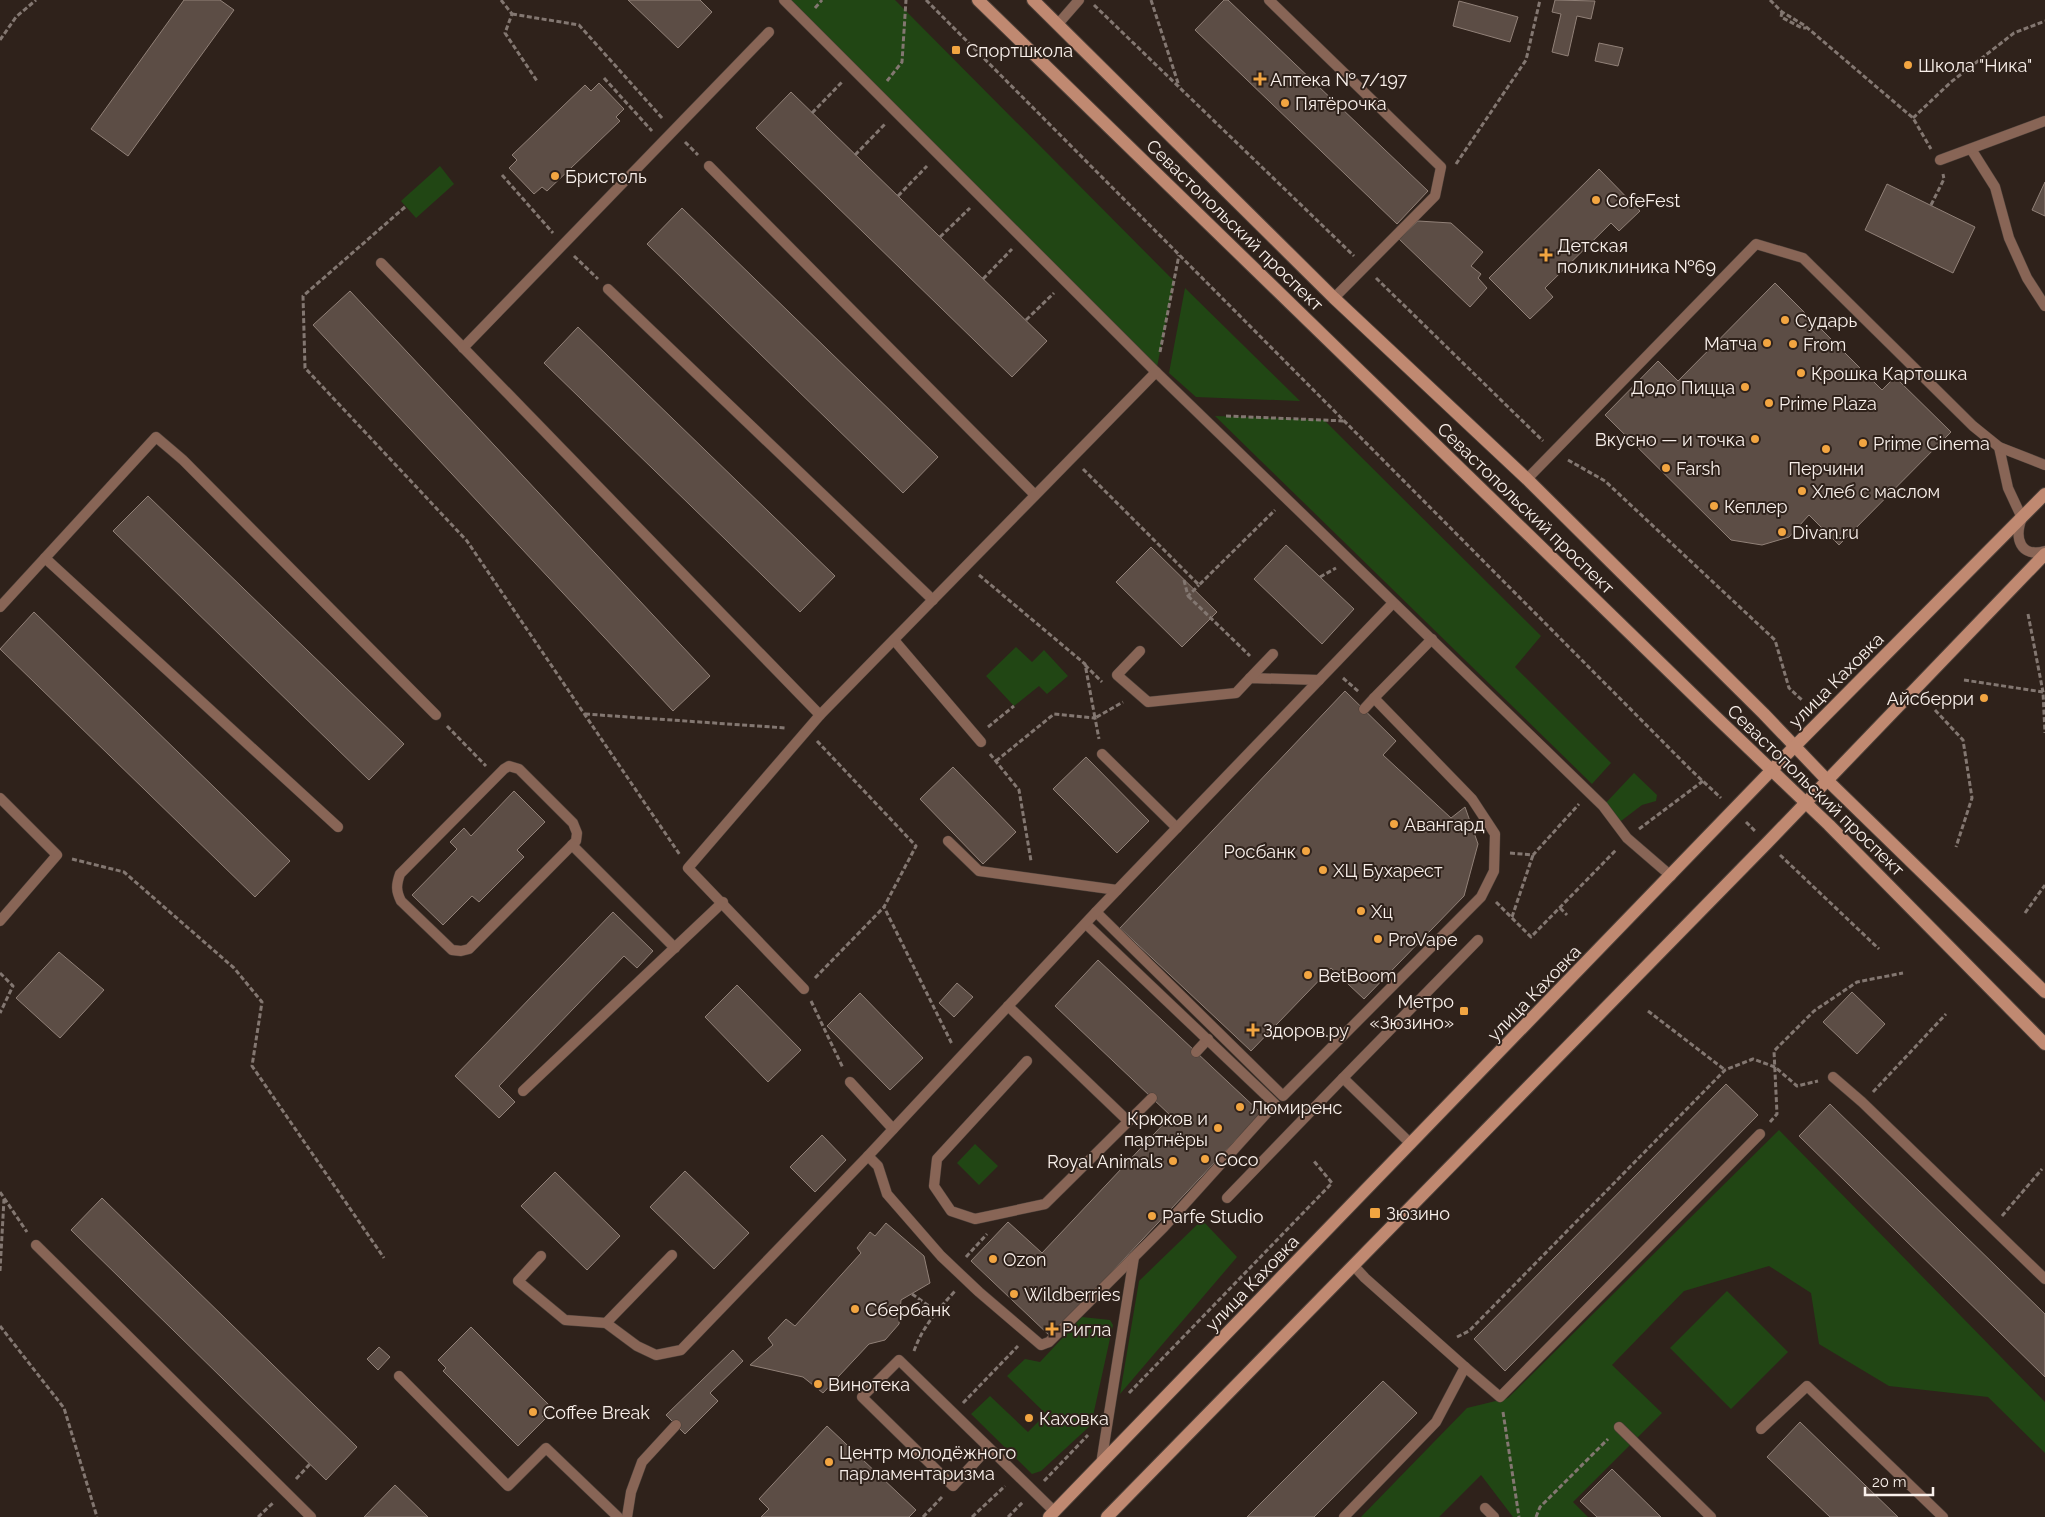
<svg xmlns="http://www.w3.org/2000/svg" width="2045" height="1517" font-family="Raleway,sans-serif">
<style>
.green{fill:#214614}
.building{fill:#5c4d45;stroke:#918178}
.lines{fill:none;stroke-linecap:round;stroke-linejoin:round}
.service-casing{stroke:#4b3f38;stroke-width:11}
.secondary-casing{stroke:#4b3f38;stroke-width:14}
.path{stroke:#837771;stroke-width:3;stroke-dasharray:5 2.5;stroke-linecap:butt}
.service{stroke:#886556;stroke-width:10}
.secondary{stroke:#c08971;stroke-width:12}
.poi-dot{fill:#f2a541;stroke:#2f221b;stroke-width:2}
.labels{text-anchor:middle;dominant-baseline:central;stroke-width:4;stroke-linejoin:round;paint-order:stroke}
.poi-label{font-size:18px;fill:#f9f0eb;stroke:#2f221b;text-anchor:start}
.street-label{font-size:18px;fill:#f9f0eb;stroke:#2f221b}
</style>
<rect width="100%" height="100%" fill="#2f221b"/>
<g class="green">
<polygon points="784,0 895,0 1174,281 1156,372"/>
<polygon points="440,166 454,184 416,218 401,201"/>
<polygon points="1185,288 1300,401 1196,397 1169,373"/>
<polygon points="1215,416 1324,420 1541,636 1515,667 1611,763 1592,784"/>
<polygon points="1016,647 1032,662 1044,650 1068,676 1047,694 1039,686 1014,706 986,676"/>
<polygon points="1634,773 1657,795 1656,801 1642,805 1617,824 1603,806"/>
<polygon points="1779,1130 2045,1402 2045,1453 1988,1397 1889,1386 1819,1344 1811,1293 1769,1266 1684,1291 1612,1365 1662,1413 1573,1502 1588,1517 1513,1517 1481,1475 1439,1517 1361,1517 1467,1408 1508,1398"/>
<polygon points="975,1144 998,1166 979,1185 957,1163"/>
<polygon points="1202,1220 1237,1257 1120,1394 1139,1281"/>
<polygon points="1727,1291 1788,1352 1731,1409 1670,1348"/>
<polygon points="1082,1317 1110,1320 1113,1325 1091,1425 1041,1471 1032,1474 971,1414 990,1396 1028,1432 1046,1414 1007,1376 1025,1359 1040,1362"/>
</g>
<g class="building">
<polygon points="184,0 220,0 234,10 128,156 91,129"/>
<polygon points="628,0 700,0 712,12 678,48"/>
<polygon points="1224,0 1228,0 1428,191 1397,224 1195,30"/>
<polygon points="1555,0 1595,1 1591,19 1577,16 1568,56 1552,52 1561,14 1552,12"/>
<polygon points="1459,1 1518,17 1510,42 1453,26"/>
<polygon points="1599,43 1623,48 1618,66 1595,61"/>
<polygon points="599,83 624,109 616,117 620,121 547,191 542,187 534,194 509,168 517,160 512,155 585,85 591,91"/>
<polygon points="791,92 1047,341 1012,377 756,128"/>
<polygon points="1599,169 1640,211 1619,231 1611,223 1545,288 1553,297 1530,319 1489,278"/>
<polygon points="2045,182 2045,216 2032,210"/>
<polygon points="1887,184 1975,227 1953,273 1865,230"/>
<polygon points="682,208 938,457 903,493 647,244"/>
<polygon points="1418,221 1451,223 1483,252 1471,266 1481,274 1478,278 1487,288 1470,307 1399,239"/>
<polygon points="1775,283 1882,390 1895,377 1951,432 1839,545 1809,515 1789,537 1762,545 1731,540 1605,415 1658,361 1678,381"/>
<polygon points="350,291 710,676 673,711 313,325"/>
<polygon points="578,327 835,576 800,612 544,363"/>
<polygon points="148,496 404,744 369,780 113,531"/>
<polygon points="1286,545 1354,609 1322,644 1254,579"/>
<polygon points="1151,547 1217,612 1182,647 1116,582"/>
<polygon points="34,612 290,861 255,897 0,649"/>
<polygon points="1345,691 1396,741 1383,755 1451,818 1465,807 1478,844 1464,896 1364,999 1331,968 1251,1051 1120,928"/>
<polygon points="1086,757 1149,821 1117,853 1053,789"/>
<polygon points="953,767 1016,832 983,864 920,799"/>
<polygon points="514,791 545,822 517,850 524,857 479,902 472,896 443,925 412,895 457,849 450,842 464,828 471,836"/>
<polygon points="613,912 653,951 637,968 624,956 499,1086 515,1102 499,1118 455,1076"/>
<polygon points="59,952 104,990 60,1038 16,998"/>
<polygon points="1098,960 1261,1113 1051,1337 971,1261 1008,1222 1042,1253 1171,1116 1055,1006"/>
<polygon points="957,983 973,997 954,1017 939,1003"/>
<polygon points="737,985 801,1050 768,1082 705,1017"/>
<polygon points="1852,992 1885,1024 1857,1054 1823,1022"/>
<polygon points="860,993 923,1058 890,1090 827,1026"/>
<polygon points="1726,1084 1758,1115 1505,1371 1474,1339"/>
<polygon points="1830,1104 2045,1314 2045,1377 1799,1136"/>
<polygon points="822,1135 846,1160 815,1192 790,1167"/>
<polygon points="685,1171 749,1233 714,1269 650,1207"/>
<polygon points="555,1172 620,1236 587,1270 521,1206"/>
<polygon points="102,1198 357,1447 326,1480 71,1230"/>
<polygon points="886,1223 924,1256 930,1283 901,1300 899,1324 885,1340 869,1344 823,1393 803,1377 750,1365 773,1345 768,1338 786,1319 795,1326 861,1253 857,1248 870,1232 875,1236"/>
<polygon points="471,1327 551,1407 542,1416 545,1419 518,1446 443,1371 446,1368 438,1360"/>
<polygon points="379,1347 390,1357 378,1370 367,1359"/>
<polygon points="733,1350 743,1361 710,1393 718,1401 685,1434 666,1415"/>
<polygon points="1383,1381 1417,1413 1314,1517 1247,1517"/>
<polygon points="1800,1422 1898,1517 1830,1517 1767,1457"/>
<polygon points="827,1426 916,1510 909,1517 761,1517 769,1509 759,1499"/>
<polygon points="1612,1469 1661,1517 1597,1517 1580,1501"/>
<polygon points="395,1485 428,1517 364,1517"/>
</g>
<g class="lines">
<g class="service-casing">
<g id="service">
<polyline points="784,0 1156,372 1603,806 1627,838 1671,876"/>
<polyline points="1269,0 1441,167 1435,196 1334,298"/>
<polyline points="1058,24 1079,0"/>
<polyline points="1971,149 1995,187 2009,238 2027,278 2045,306"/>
<polyline points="1940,160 2045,121"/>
<polyline points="709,166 1035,495"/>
<polyline points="381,263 820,715"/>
<polyline points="608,289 933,600"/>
<polyline points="463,348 769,32"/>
<path d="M1999,447L2008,488L2022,518C2014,538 2020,558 2045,551"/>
<polyline points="1527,479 1756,244 1803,258 1973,426 1999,447 2045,465"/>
<polyline points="45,558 338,827"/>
<polyline points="0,607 156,437 183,460 436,715"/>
<polyline points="894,640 981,742"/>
<polyline points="1140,651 1117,675 1148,702 1236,693 1250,678 1319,680"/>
<polyline points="1250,678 1273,654"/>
<polyline points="1364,709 1374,698"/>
<polyline points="1102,754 1177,828"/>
<path d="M509,766L519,769L573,823L577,833L576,841L469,949L461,951L452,950L401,901C396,891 396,885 400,874L504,769Z"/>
<polyline points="0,798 57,855 0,921"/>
<polyline points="948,841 979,871 1117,890"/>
<polyline points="572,845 675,948"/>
<polyline points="1096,912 1283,1096 1481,897 1494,871 1495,834 1472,799 1374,698 1432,639"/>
<polyline points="804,989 688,868 820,715 1156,372"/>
<polyline points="1008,1006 1128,1121"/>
<polyline points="1196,1052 1208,1039"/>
<polyline points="1027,1061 937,1159 934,1186 951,1211 975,1219 1045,1204 1152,1098"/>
<polyline points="1833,1077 1862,1102 2045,1279"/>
<polyline points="850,1082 893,1129"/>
<polyline points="523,1091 723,902"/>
<polyline points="1411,1144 1343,1078 1478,940"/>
<polyline points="868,1156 878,1166 887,1194 941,1256 979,1292 1041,1345 1049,1342 1164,1227 1275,1104 1086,924"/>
<polyline points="1227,1198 1343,1078"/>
<polyline points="36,1245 311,1517"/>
<polyline points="541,1256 518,1281 565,1320 606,1323 637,1346 656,1355 681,1350 868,1156 1096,912 1393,603"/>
<polyline points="1353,1265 1365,1278 1465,1367"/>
<polyline points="606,1323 672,1255"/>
<polyline points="399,1376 508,1486 546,1448 618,1517"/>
<polyline points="1619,1427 1711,1517"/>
<polyline points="1761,1429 1807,1386 1943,1517"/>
<polyline points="988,1448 953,1486 862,1397 899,1360 1055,1512"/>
<polyline points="1101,1464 1134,1257"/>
<polyline points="1485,1508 1494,1517"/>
<polyline points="627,1517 631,1492 642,1462 676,1425"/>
<polyline points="1344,1517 1436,1422 1465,1367 1500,1397 1760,1134"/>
</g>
</g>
<g class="secondary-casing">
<g id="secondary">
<polyline points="978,0 1716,717 1829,825 2045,1044"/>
<polyline points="1033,0 1334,298 1527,479 1764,714 1826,779 2045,992"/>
<polyline points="1049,1517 1794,747 2045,494"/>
<polyline points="1107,1517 1767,843 2045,554"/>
</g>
</g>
<g class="path">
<polyline points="501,0 512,14 505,33 537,81"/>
<polyline points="926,0 1692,771 1721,798"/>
<polyline points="1151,0 1179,86"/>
<polyline points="1770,0 1782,12 1804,25 1913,118 1931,149"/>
<polyline points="1094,5 1354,256"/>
<polyline points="815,8 822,0"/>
<polyline points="1782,12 1781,17 1802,28 1806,28"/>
<polyline points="512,14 579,25 663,119"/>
<polyline points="0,40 16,17 36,0"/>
<polyline points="604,78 652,131"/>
<polyline points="887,81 902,62 906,0"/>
<polyline points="812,113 843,81"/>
<polyline points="1913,118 1951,82 2014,33 2045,21"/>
<polyline points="685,142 698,155"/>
<polyline points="855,155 886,123"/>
<polyline points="1456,164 1526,60 1540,0"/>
<polyline points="502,175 553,233"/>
<polyline points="898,196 927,166"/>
<polyline points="1931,205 1944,179 1943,174"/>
<polyline points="405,207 303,296 305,368 467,541 680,855"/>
<polyline points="940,237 970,208"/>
<polyline points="574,256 598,279"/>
<polyline points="1376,278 1543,441"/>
<polyline points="983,279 1012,249"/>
<polyline points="1026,320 1054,293"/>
<polyline points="1160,352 1179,255"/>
<polyline points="1226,416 1345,421"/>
<polyline points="1568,460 1605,481 1775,640 1789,688 1803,701"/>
<polyline points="1083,469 1199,585 1275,510"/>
<polyline points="979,575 1085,664 1095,718 1123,702"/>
<polyline points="1320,577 1336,568"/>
<polyline points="1184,580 1188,596 1199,585"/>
<polyline points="1188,596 1250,656"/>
<polyline points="2028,614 2043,692"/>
<polyline points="1085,665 1102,682"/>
<polyline points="1343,678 1359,692"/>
<polyline points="1964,680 2043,692 2045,733"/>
<polyline points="1935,710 1963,740 1972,798 1956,847"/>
<polyline points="585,714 786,728"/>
<polyline points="447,726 486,766"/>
<polyline points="988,727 1014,706"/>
<polyline points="817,741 916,846 884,907 952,1044"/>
<polyline points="990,754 1019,790 1031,861"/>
<polyline points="996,761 1054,714 1095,718 1099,739"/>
<polyline points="1746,822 1755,831"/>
<polyline points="1639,829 1703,781"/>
<polyline points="1510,853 1533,855 1579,804"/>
<polyline points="1780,855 1879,949"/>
<polyline points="72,859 124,872 234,968 262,1002 252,1066 384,1258"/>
<polyline points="1496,902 1531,937 1616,850"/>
<polyline points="1560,908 1567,915"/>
<polyline points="2025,913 2045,885"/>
<polyline points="1512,917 1533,855"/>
<polyline points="0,973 13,986 0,1013"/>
<polyline points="815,978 884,907"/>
<polyline points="811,1001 843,1068"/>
<polyline points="1648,1011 1725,1070"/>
<polyline points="1873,1092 1946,1014"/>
<polyline points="1770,1122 1777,1114 1774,1051 1814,1011 1857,982 1903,973"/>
<polyline points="0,1192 27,1232"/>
<polyline points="2002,1216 2042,1169"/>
<polyline points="966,1257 987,1234"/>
<polyline points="0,1271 4,1199"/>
<polyline points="912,1294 936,1311"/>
<polyline points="0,1326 64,1408 97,1517"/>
<polyline points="1457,1337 1469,1331 1725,1070 1753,1059 1775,1067 1797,1086 1818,1081"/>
<path d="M914,1351C923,1326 937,1311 955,1291"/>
<polyline points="1129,1393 1332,1183 1313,1160"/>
<polyline points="963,1403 1018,1346"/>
<polyline points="1503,1412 1519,1517"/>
<polyline points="296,1479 310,1464"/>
<polyline points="1044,1481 1088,1435"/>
<polyline points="258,1517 274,1502"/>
<polyline points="923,1517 942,1497"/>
<polyline points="972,1517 1005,1486"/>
<polyline points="1008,1517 1023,1502"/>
<polyline points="1536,1517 1540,1507 1608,1439"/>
</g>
<use href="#service" class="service"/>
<use href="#secondary" class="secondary"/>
</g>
<g class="poi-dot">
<rect x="951" y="45" width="10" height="10" rx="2.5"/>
<circle cx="1908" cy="65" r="5"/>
<path d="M1257.5 71.5h5v5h5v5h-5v5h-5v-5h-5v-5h5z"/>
<circle cx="1285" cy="103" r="5"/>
<circle cx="555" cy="176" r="5"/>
<circle cx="1596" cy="200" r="5"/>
<path d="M1543.5 247.5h5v5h5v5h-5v5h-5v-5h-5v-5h5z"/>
<circle cx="1785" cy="320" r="5"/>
<circle cx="1767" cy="343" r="5"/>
<circle cx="1793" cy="344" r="5"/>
<circle cx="1801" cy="373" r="5"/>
<circle cx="1745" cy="387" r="5"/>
<circle cx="1769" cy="403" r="5"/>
<circle cx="1755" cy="439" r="5"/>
<circle cx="1863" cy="443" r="5"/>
<circle cx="1826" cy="449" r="5"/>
<circle cx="1666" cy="468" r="5"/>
<circle cx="1802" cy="491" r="5"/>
<circle cx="1714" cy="506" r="5"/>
<circle cx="1782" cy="532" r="5"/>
<circle cx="1984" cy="698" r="5"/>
<circle cx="1394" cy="824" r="5"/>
<circle cx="1306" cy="851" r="5"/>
<circle cx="1323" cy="870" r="5"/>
<circle cx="1361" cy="911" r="5"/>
<circle cx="1378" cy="939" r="5"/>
<circle cx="1308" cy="975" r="5"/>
<rect x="1459" y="1006" width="10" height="10" rx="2.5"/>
<path d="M1250.5 1022.5h5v5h5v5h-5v5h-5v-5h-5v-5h5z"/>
<circle cx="1240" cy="1107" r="5"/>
<circle cx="1218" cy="1128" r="5"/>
<circle cx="1205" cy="1159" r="5"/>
<circle cx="1173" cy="1161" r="5"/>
<rect x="1369" y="1207" width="12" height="12" rx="2.5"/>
<circle cx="1152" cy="1216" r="5"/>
<circle cx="993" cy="1259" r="5"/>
<circle cx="1014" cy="1294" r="5"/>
<circle cx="855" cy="1309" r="5"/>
<path d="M1049.5 1321.5h5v5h5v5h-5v5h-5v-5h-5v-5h5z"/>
<circle cx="818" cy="1384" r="5"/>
<circle cx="533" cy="1412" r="5"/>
<circle cx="1029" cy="1418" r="5"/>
<circle cx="829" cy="1462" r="5"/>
</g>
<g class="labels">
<g class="poi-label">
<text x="966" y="50">Спортшкола</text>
<text x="1918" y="65">Школа "Ника"</text>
<text x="1270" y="79">Аптека № 7/197</text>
<text x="1295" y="103">Пятёрочка</text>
<text x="565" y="176">Бристоль</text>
<text x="1606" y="200">CofeFest</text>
<text x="1557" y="245">Детская<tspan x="1557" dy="21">поликлиника №69</tspan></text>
<text x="1795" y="320">Сударь</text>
<text x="1757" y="343" text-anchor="end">Матча</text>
<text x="1803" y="344">From</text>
<text x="1811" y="373">Крошка Картошка</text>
<text x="1735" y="387" text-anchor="end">Додо Пицца</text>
<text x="1779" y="403">Prime Plaza</text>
<text x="1745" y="439" text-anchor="end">Вкусно — и точка</text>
<text x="1873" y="443">Prime Cinema</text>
<text x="1676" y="468">Farsh</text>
<text x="1826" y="468" text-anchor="middle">Перчини</text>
<text x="1812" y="491">Хлеб с маслом</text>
<text x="1724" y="506">Кеплер</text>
<text x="1792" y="532">Divan.ru</text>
<text x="1974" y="698" text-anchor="end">Айсберри</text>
<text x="1404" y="824">Авангард</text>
<text x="1296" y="851" text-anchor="end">Росбанк</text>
<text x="1333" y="870">ХЦ Бухарест</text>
<text x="1371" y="911">Хц</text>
<text x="1388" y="939">ProVape</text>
<text x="1318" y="975">BetBoom</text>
<text x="1454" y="1001" text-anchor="end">Метро<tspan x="1454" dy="21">«Зюзино»</tspan></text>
<text x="1263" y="1030">Здоров.ру</text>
<text x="1250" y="1107">Люмиренс</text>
<text x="1208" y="1118" text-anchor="end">Крюков и<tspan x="1208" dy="21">партнёры</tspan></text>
<text x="1215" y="1159">Coco</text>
<text x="1163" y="1161" text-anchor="end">Royal Animals</text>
<text x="1386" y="1213">Зюзино</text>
<text x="1162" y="1216">Parfe Studio</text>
<text x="1003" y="1259">Ozon</text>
<text x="1024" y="1294">Wildberries</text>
<text x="865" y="1309">Сбербанк</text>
<text x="1062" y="1329">Ригла</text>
<text x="828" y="1384">Винотека</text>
<text x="543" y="1412">Coffee Break</text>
<text x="1039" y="1418">Каховка</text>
<text x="839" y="1452">Центр молодёжного<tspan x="839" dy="21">парламентаризма</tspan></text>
</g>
<g class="street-label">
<text transform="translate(1235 225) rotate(44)">Севастопольский проспект</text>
<text transform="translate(1526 508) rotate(44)">Севастопольский проспект</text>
<text transform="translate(1836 680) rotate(-45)">улица Каховка</text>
<text transform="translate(1816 790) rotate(44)">Севастопольский проспект</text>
<text transform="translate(1534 993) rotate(-46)">улица Каховка</text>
<text transform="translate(1252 1283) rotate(-46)">улица Каховка</text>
</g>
</g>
<path d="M1865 1487v8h68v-8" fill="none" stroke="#f9f0eb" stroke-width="2.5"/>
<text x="1872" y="1487" font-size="15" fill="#f9f0eb" stroke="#2f221b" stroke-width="4" paint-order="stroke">20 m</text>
</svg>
